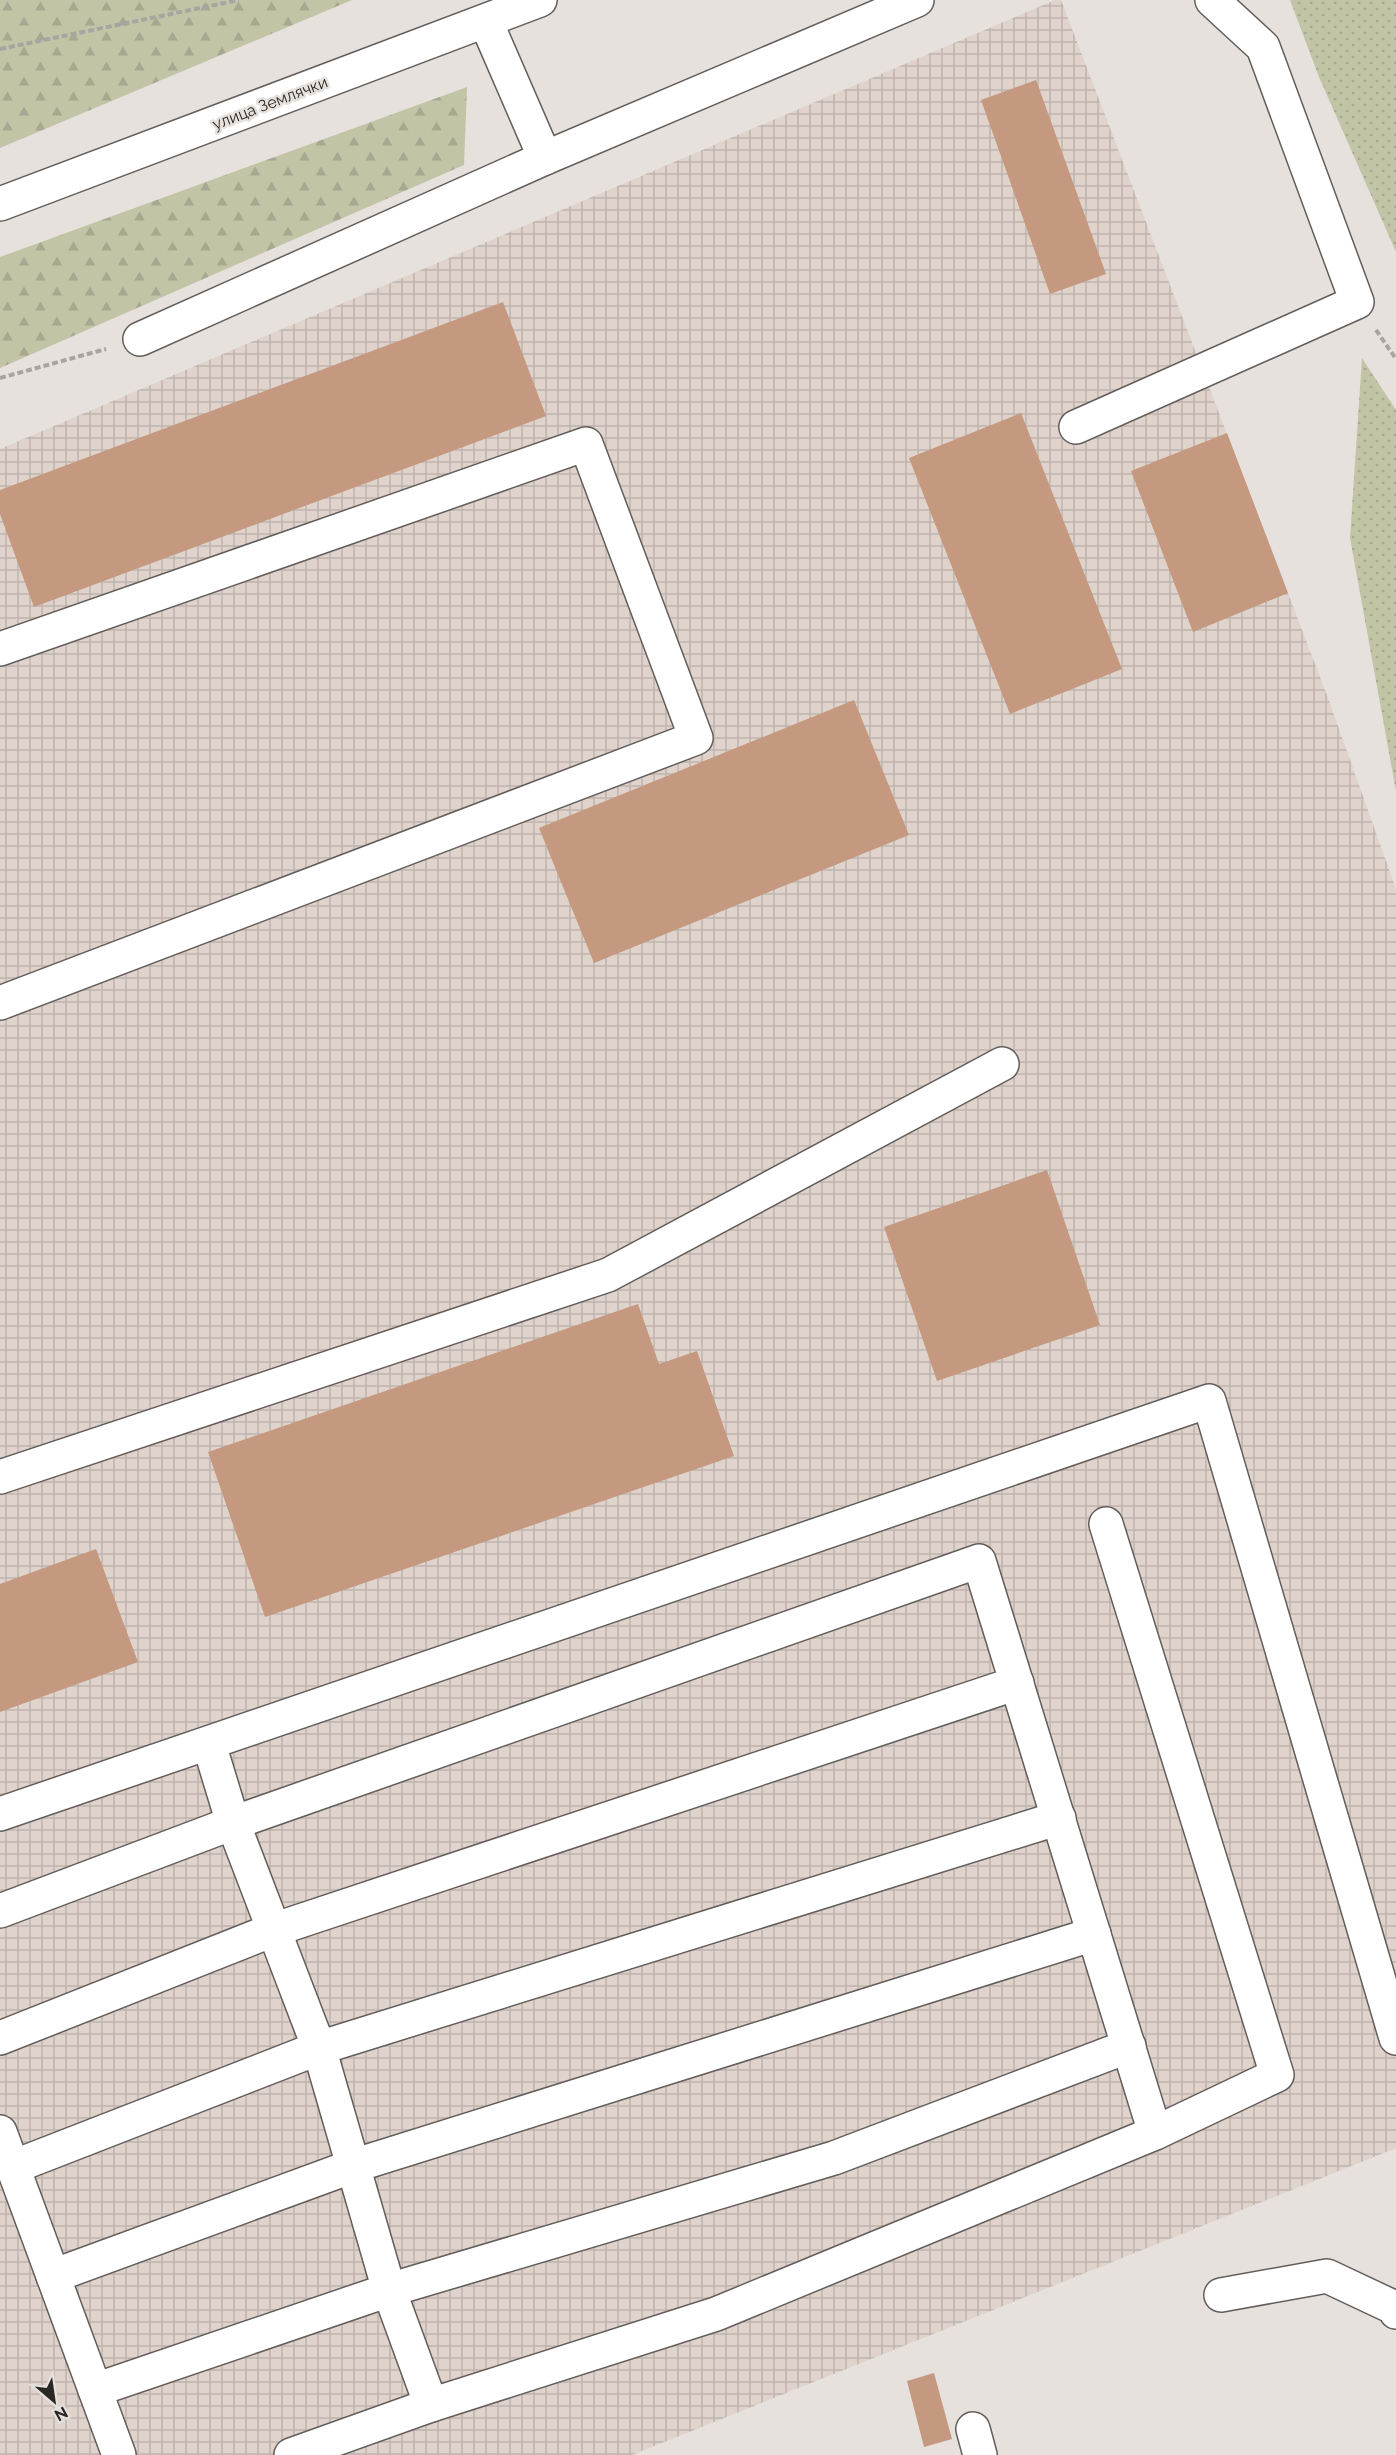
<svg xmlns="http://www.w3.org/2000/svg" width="1396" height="2455" font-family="Raleway,sans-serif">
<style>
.industrial{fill:url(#industrial-grid)}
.grass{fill:url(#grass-dots)}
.forest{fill:url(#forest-firs)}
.building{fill:#c49980}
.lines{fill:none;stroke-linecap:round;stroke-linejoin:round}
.minor-casing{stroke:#635e5b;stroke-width:36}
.path{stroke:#a8a4a1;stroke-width:4;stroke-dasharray:6 3;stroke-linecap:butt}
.minor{stroke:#fff;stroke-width:33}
.labels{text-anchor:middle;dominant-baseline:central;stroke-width:5;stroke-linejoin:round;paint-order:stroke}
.street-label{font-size:16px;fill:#2a2826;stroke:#e6e1dd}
</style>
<defs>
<pattern id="industrial-grid" width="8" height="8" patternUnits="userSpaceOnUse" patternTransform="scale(1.5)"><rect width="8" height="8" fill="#dfd3cb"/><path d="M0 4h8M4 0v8" fill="none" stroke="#c0b5ae"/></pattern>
<pattern id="grass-dots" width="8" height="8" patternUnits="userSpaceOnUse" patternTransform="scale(1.5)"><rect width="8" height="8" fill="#c2c4a6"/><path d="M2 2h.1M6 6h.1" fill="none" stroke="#a7a88f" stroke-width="1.8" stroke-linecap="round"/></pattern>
<pattern id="forest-firs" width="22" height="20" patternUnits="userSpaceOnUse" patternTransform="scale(1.5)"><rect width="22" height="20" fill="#c2c4a6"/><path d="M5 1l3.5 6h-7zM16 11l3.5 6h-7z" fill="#a7a88f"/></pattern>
</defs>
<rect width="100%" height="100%" fill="#e6e1dd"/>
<polygon class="industrial" points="1055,0 1061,0 1328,698 1396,889 1396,2148 632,2455 0,2455 0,449"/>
<g class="grass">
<polygon points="1290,0 1396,0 1396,252 1319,77"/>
<polygon points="1362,358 1396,410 1396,791 1350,538"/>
</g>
<g class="forest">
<polygon points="0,0 352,0 0,148"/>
<polygon points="467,87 464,165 0,368 0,257"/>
</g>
<g class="building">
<polygon points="1036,80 1106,274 1050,294 981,100"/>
<polygon points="503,302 546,416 34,607 0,514 0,490"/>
<polygon points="1021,413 1122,669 1010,714 909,458"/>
<polygon points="1227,433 1288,593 1193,632 1131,471"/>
<polygon points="854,700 909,835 594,963 539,828"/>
<polygon points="1047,1170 1100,1325 937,1381 884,1227"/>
<polygon points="638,1304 659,1364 697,1351 734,1456 265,1617 208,1452"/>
<polygon points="96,1549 138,1662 0,1712 0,1584"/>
<polygon points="934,2373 952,2439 924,2447 907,2381"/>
</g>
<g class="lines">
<g class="minor-casing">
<g id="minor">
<polyline points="486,22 545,158"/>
<polyline points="0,204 540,0"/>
<polyline points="140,339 545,158 917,0"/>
<polyline points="1076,427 1357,302 1263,47 1212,0"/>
<polyline points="0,649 586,444 696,738 0,1003"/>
<polyline points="0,1477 608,1275 1002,1064"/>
<polyline points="209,1744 233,1823 319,2048 389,2290 431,2405"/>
<polyline points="0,1814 1209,1401 1396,2038"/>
<polyline points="0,1911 233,1823 979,1561 1155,2133"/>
<polyline points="0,2038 273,1930 1017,1683"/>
<polyline points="0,2132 119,2455"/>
<polyline points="13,2167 319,2048 1059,1818"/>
<polyline points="53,2276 353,2166 1094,1934"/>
<polyline points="1221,2295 1327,2276 1395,2308 1396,2312"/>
<polyline points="95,2390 389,2290 834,2158 1129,2046"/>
<polyline points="973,2429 980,2455"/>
<polyline points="291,2455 431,2405 716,2314 1155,2133 1277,2075 1106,1524"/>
</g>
</g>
<g class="path">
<polyline points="0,49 239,0"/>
<polyline points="1376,330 1396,359"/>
<polyline points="0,378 106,349"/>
</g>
<use href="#minor" class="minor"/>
</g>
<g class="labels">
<g class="street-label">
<text transform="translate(270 103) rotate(-21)">улица Землячки</text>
</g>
</g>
<g transform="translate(54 2401) rotate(151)" stroke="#e6e1dd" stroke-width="4.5" paint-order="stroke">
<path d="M0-4.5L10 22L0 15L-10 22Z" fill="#2a2826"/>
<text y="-9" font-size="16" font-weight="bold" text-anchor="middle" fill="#2a2826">N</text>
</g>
</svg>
